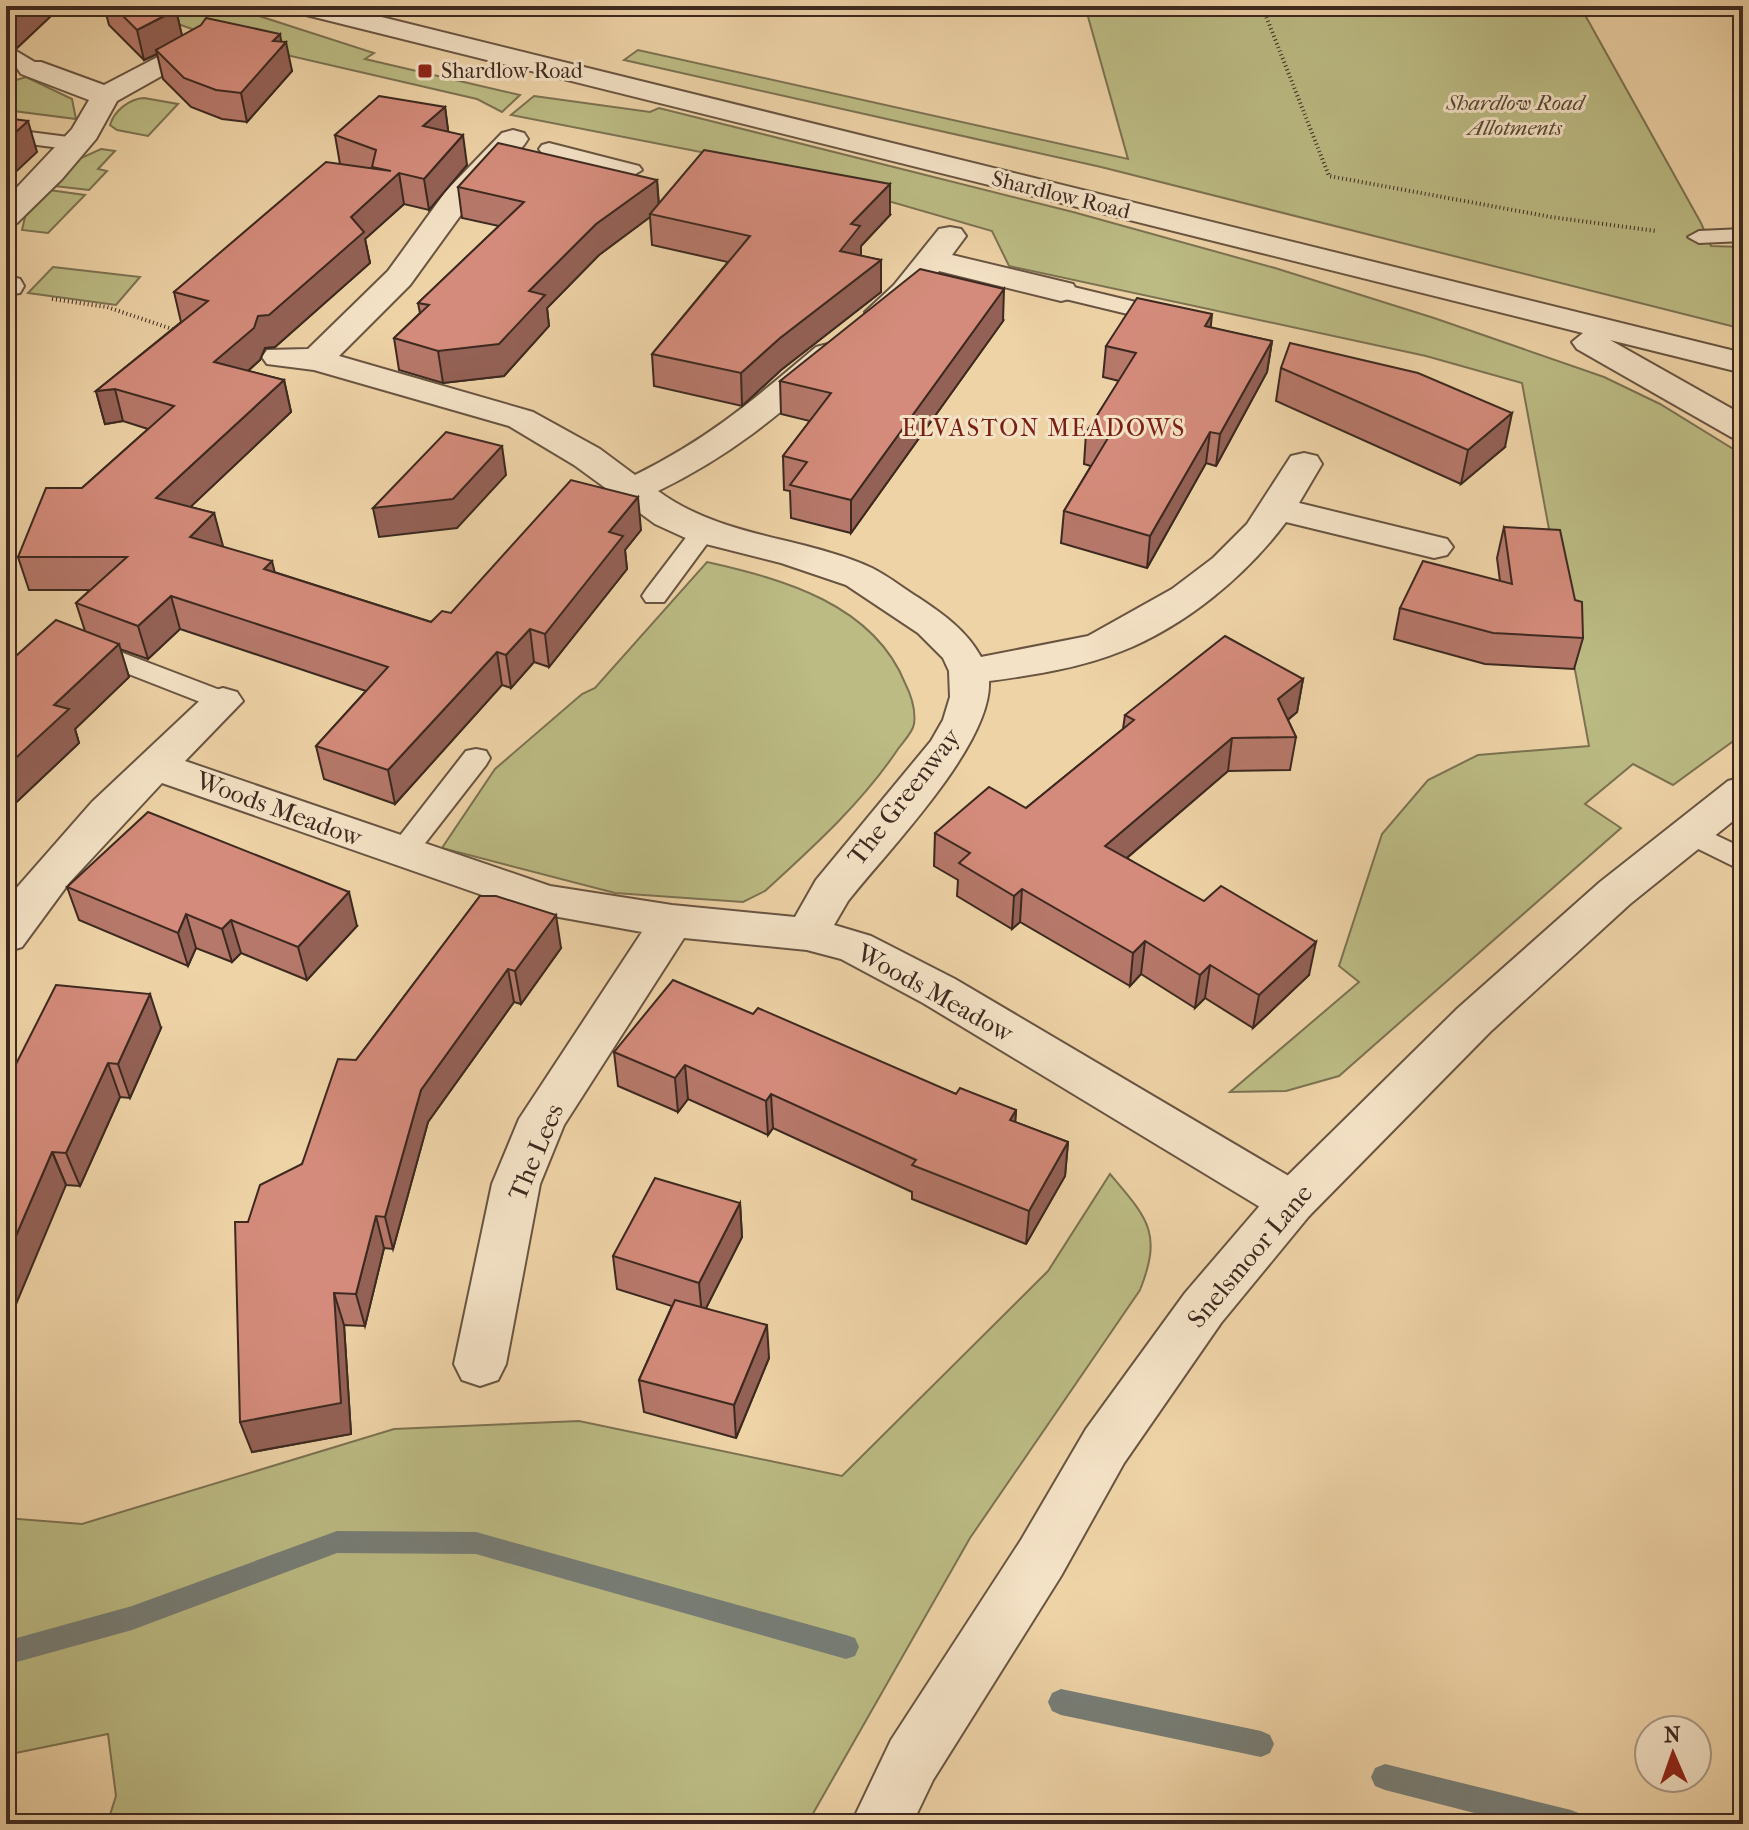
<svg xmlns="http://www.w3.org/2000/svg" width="1749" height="1830" font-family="'IM FELL French Canon',serif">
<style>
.green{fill:#bcbb84;stroke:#7c7252;stroke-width:2}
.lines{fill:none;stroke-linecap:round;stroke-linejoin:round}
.stream{fill:#777e78;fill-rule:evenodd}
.service-casing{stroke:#695442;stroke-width:4}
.minor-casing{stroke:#695442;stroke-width:4}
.tertiary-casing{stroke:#695442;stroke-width:4}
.path{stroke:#3d2920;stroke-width:4;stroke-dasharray:1 3;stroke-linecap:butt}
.service{fill:#f4e2c6;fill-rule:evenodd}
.minor{fill:#f4e2c6;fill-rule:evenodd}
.tertiary{fill:#f4e2c6;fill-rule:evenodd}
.wall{fill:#b6786a;stroke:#3d2920;stroke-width:2}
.shaded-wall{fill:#946156;stroke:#3d2920;stroke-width:2}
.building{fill:#d48b7b;stroke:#3d2920;stroke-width:2}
.poi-dot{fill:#8f2418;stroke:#f4e2c6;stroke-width:3}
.labels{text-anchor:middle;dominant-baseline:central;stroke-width:6;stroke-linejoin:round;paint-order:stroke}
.far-poi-label{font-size:22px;fill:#3d2920;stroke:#f4e2c6;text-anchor:start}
.far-park-label{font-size:22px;font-style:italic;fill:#564634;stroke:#f4e2c6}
.far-street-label{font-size:22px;fill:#3d2920;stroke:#f4e2c6}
.far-neighbourhood-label{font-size:24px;letter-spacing:2px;fill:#7a1f14;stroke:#f4e2c6}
.street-label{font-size:26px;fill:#3d2920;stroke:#f4e2c6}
</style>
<rect width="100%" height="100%" fill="#eed3a7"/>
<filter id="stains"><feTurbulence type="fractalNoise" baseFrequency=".0025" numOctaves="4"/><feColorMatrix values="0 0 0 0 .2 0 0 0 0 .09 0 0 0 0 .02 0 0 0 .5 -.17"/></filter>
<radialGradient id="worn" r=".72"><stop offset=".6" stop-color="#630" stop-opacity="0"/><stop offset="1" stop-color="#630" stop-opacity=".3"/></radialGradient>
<g class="green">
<polygon points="127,6 228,6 374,53 365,59 520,95 502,112 477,99 226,41"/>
<polygon points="1085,6 1580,6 1701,223 1711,246 1743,247 1743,329 1101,167 624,60 638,50 1128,159"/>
<polygon points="26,77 72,99 76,119 6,110 6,83"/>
<polygon points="534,96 650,112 659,108 1073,212 1275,268 1434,318 1604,377 1660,404 1743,455 1743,734 1673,785 1633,764 1585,804 1621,828 1339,1076 1286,1091 1230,1092 1359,982 1339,966 1382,834 1428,780 1478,755 1589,746 1522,383 1426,356 1009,266 992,231 757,163 511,115"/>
<path d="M144,98L178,104L148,136L117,130L110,125C114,111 129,99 144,98Z"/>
<polygon points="101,149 115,151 98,169 107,171 89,190 54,186 81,158"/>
<polygon points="49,190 85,195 48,233 22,230 26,213"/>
<polygon points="53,267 140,277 116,305 28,293"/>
<path d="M707,562C783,579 873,604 905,683C911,695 916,710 914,724C913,732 903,742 898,749C862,803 813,847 765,891L743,902L615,893L442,848L495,769L582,694L595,688Z"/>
<path d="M1110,1174C1147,1218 1163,1232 1140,1290L970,1538L807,1824H107L116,1796L108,1734L6,1755V1518L82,1524L394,1429L579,1421L842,1476L1048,1271Z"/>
</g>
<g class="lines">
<g class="stream">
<polygon points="337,1531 476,1532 846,1635 855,1638 859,1647 855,1656 846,1659 476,1554 337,1553 132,1630 6,1665 6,1641 132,1606"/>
<polygon points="1061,1689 1261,1731 1270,1735 1274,1744 1270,1753 1261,1757 1061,1715 1052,1711 1048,1702 1052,1693"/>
<polygon points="1385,1764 1571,1810 1581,1814 1585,1824 1517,1824 1385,1790 1375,1786 1371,1777 1375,1768"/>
</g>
<g class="service-casing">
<g id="service">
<polygon points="6,45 38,64 41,68 38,72 24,72 6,60"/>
<polygon points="6,129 76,138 86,144 76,150 6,141"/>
<polygon points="549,143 639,166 642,170 632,176 542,153 539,149 542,145"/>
<polygon points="1743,229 1743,241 1699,243 1688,237 1699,231"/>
<polygon points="1061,284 1144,304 1147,309 1136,316 1053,296 1050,291"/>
<polygon points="703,524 716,532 712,537 664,602 646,602 642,596 646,590 694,527"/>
<polygon points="89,640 233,695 237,701 233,707 213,707 80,655 76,649 80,643"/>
<polygon points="476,749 486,751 490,758 486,765 412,860 402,863 392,860 387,853 392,846 466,751"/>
<polygon points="1688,822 1743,848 1743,871 1678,839 1674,832 1678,825"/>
</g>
</g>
<g class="minor-casing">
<g id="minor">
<polygon points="196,37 206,39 210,45 206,51 117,101 96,139 62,179 17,223 6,225 6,199 72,129 89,100 21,74 17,68 21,62 41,62 104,85"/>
<path d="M513,130L524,133L528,139L524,145L468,205L410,285L339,356L533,412L600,449L635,475C710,438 753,400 816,347L828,344L840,347L845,354L840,361C777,416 734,454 658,491C722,538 801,536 872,568C888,576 903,588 919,598C943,614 967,631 981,657L1088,636L1172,589L1213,558L1247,524L1291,456L1304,453L1317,456L1322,464L1299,503L1447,539L1453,547L1447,555L1434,558L1286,522C1246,576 1185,626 1122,651C1081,668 1033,675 989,681C992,745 888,850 848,901L834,925L871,936L955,979L1309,1188L1317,1202L1309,1216L1292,1222L1275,1216L923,1003L841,959L807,950L684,938L564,1125L540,1184L506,1364L498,1380L480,1386L462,1380L454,1364L492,1184L519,1119L642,932L531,912L162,783L69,883L22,947L6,952V902L13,892L92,802L209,692L223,688L237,692L243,701L185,761L550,886L672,905L795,917L816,880L931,741L943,720L950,697L949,671L943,658L918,633L846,585L781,563L690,540L655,524L574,465L509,426L314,370L267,364L262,357L267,350L308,349L388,271L446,191L502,133Z"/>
<path d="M950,227L961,229L966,236L952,255L1073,284L1077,291L1073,298L1061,301L939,271C922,293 902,327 870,319L865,312L894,285L939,229Z"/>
<polygon points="6,275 20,279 24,286 20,293 6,295"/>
</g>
</g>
<g class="tertiary-casing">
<g id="tertiary">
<polygon points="290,6 337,6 1743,353 1743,373 1610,340 1743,415 1743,441 1731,437 1577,349 1572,342 1583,333 294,12"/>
<polygon points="1743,777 1743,813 1630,904 1490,1032 1309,1216 1221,1323 1124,1463 1061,1576 933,1780 912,1824 851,1824 891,1740 1021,1540 1086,1429 1185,1293 1275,1188 1458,1008 1600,882 1728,781"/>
</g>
</g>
<g class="path">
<polyline points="1262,6 1329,176 1551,217 1656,231"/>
<polyline points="52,299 107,307 178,331"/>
</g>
<use href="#service" class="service"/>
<use href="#minor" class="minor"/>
<use href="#tertiary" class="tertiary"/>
</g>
<g class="wall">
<polygon points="6,6 49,6 52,15 17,48 6,44"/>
<polygon points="104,6 155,6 176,10 182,36 281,42 292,71 247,122 222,119 191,107 163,79 157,54 144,60 109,25"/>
<polygon points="445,107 448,131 467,165 429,210 404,204 365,239 370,263 275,347 265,348 260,360 248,371 284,380 291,412 190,507 214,513 222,547 274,572 431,622 641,530 625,550 627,569 549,667 534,662 511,688 502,685 395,804 324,779 316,746 366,691 180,629 148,659 120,649 129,677 75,729 79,743 6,812 6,665 85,631 76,603 90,590 29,590 18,557 82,488 148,429 123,421 105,424 96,391 181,322 174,292 340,164 335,135"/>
<polygon points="657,180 659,204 890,215 861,246 861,256 881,260 881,292 781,370 742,406 654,386 652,354 728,262 652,245 650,217 599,255 547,308 549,326 504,376 443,383 399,370 394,338 420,313 418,303 499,226 462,218 458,187"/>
<polygon points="1003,321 851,533 791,518 790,491 784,490 783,456 810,421 781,414 780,381"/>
<polygon points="1211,328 1272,341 1267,372 1216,466 1206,463 1147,568 1061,543 1064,511 1091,466 1084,464 1086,433 1119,381 1103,377 1106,346"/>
<polygon points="1281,368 1505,447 1461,484 1276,401"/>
<polygon points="1504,527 1583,638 1574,669 1485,664 1394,639 1400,608 1500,581 1497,558"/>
<polygon points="1303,679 1297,712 1288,720 1296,737 1290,770 1228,771 1127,858 1309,975 1253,1028 1205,998 1195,1008 1141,974 1130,986 1020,922 1012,929 957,896 958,880 934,866 935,833 1026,808 1123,729 1125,715"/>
<polygon points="67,887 357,926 307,980 241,953 232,962 196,948 188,966 79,920"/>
<polygon points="480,896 561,948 521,1004 514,1002 428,1122 393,1249 384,1248 365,1326 344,1325 351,1434 252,1452 248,1222 302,1164 356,1060"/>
<polygon points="753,1014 956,1094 1016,1110 1015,1122 1068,1142 1065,1176 1026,1244 912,1199 912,1192 773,1128 768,1135 688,1099 678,1112 618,1086 614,1052"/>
<polygon points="161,1028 130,1098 120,1097 80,1186 66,1185 16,1064"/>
<polygon points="740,1203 742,1237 706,1308 769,1358 736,1438 644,1412 639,1380 672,1306 617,1289 613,1256"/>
</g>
<g class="shaded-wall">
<polygon points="27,6 49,6 52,15 17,48 9,22"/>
<polygon points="176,10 183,40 156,50 157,54 144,60 137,30"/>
<polygon points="280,34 282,47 286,42 292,71 247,122 241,93 273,41"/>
<polygon points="445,107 449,137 423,126"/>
<polygon points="28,121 37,152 6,181 6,141"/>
<polygon points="463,135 467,165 429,210 424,179"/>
<polygon points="399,173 404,204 365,239 370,263 275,347 265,348 260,360 222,394 214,362 351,217"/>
<polygon points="657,180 659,211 650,214 650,217 599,255 547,308 549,326 504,376 443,383 438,351 529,291 596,224"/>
<polygon points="890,184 890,215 861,246 861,257 840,251 851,224"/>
<polygon points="881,260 881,292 781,370 742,406 741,373 780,338"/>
<polygon points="1004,289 1003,321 851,533 851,500"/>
<polygon points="1212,314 1209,345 1205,326"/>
<polygon points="1272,341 1267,372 1216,466 1220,434"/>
<polygon points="284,380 291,412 165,531 156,498"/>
<polygon points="115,389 123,421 105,424 96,391"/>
<polygon points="1512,413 1505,447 1461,484 1468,450"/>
<polygon points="1210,432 1206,463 1147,568 1150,536"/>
<polygon points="502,446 506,475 457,528 379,537 373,508"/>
<polygon points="638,497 641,530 625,550 627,569 549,667 545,634 609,532"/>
<polygon points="214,513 223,546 198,570 190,537"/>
<polygon points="272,561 280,594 264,569"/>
<polygon points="171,596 180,629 148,659 138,626"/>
<polygon points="530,629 534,662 511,688 506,655"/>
<polygon points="119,644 129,677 75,729 79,743 6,812 6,767 54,705"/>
<polygon points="497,652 502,685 395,804 388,770"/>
<polygon points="1303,679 1297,712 1272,732 1278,699"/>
<polygon points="1232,738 1228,771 1102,879 1105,846"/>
<polygon points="1022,889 1020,922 1012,929 1014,896"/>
<polygon points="349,892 357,926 307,980 298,947"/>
<polygon points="186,914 196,948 188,966 178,933"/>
<polygon points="556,915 561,948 521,1004 515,971"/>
<polygon points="231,920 241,953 232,962 222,929"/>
<polygon points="1145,941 1141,974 1130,986 1133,953"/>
<polygon points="1316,942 1309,975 1253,1028 1259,995"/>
<polygon points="1210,965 1205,998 1195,1008 1200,975"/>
<polygon points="508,969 514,1002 428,1122 393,1249 385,1217 421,1090"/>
<polygon points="150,994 161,1028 130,1098 118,1064"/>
<polygon points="108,1063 120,1097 80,1186 66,1153"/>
<polygon points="685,1065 688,1099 678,1112 675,1078"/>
<polygon points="771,1094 773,1128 768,1135 766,1101"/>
<polygon points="1016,1110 1014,1143 1010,1120"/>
<polygon points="1068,1142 1065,1176 1026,1244 1029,1211"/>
<polygon points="52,1152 66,1185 6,1328 6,1259"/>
<polygon points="740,1203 742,1237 702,1316 699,1283"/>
<polygon points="376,1216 384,1248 365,1326 356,1294"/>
<polygon points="334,1293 344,1325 351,1434 252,1452 240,1422"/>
<polygon points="767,1325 769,1358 736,1438 734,1405"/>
</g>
<g class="building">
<polygon points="6,6 27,6 9,22 6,21"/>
<polygon points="113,6 155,6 176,10 137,30"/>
<polygon points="206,18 280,34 273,41 286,42 241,93 216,90 184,78 156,50 201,25"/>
<polygon points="379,96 445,107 423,126 463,135 424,179 399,173 351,217 364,232 269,315 258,316 254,328 214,362 284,380 156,498 214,513 190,537 272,561 264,569 431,622 442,611 451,613 571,480 638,497 609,532 623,536 545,634 530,629 506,655 497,652 388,770 316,746 388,667 171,596 138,626 76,603 127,557 18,557 46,488 82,488 174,406 115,389 96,391 208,301 174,292 326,162 391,171 372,167 376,150 335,135"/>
<polygon points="6,118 28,121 6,141"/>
<polygon points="498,143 657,180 596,224 529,291 545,295 499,344 438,351 394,338 429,305 418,303 524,202 458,187"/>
<polygon points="704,150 890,184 851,224 860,226 840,251 881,260 780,338 741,373 652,354 750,236 650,214"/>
<polygon points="920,269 1004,289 851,500 790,485 807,462 783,456 831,393 780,381"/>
<polygon points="1137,298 1212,314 1205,326 1272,341 1220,434 1210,432 1150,536 1064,511 1108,438 1086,433 1136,353 1106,346"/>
<polygon points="1290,343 1418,373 1512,413 1468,450 1281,368"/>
<polygon points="446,432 502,446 453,499 373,508"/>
<polygon points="1504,527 1560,530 1575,600 1582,602 1583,638 1493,633 1400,608 1423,561 1512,584"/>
<polygon points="56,620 119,644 54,705 69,709 6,767 6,665"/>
<polygon points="1225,636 1303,679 1278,699 1296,737 1232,738 1105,846 1204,901 1221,886 1316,942 1259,995 1210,965 1200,975 1145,941 1133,953 1022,889 1014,896 959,863 970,853 935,833 989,787 1026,808 1134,720 1125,715"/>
<polygon points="148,812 349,892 298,947 231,920 222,929 186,914 178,933 67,887"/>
<polygon points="480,896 496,896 556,915 515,971 508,969 421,1090 385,1217 376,1216 356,1294 334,1293 341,1403 240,1422 235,1222 248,1222 260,1185 302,1164 338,1059 356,1060"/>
<polygon points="673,980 753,1014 758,1008 956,1094 960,1088 1016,1110 1010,1120 1068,1142 1029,1211 912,1165 916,1160 771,1094 766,1101 685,1065 675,1078 614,1052"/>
<polygon points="56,985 150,994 118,1064 108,1063 66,1153 52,1152 6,1259 6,1065 7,1064 16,1064"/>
<polygon points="655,1178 740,1203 699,1283 613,1256"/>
<polygon points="675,1300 767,1325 734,1405 639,1380"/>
</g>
<rect class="poi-dot" x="417" y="63" width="16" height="16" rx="4"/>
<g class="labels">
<g class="far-poi-label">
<text x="441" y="71">Shardlow Road</text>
</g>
<g class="far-park-label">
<text x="1515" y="103">Shardlow Road<tspan x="1515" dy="25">Allotments</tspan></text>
</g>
<g class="far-street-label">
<text transform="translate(1061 195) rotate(14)">Shardlow Road</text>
</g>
<g class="far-neighbourhood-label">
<text x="1044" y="428">ELVASTON MEADOWS</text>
</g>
<g class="street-label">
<text transform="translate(904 797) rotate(-52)">The Greenway</text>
<text transform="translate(279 809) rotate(20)">Woods Meadow</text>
<text transform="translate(935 993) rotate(29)">Woods Meadow</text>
<text transform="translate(536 1152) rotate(-67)">The Lees</text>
<text transform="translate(1250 1256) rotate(-50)">Snelsmoor Lane</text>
</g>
</g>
<rect width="1749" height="1830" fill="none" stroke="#eed3a7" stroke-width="32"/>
<rect x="8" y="8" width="1733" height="1814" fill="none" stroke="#3d2920" stroke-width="4"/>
<rect x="16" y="16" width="1717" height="1798" fill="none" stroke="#3d2920" stroke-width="2"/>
<g transform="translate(1673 1754) rotate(358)"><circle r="38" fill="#f4e2c6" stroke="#ab9884" stroke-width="2"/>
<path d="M0-6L14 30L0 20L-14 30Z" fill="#8f2418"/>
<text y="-12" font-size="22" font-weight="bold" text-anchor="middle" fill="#3d2920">N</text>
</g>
<rect width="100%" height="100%" filter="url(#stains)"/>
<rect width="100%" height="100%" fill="url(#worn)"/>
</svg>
